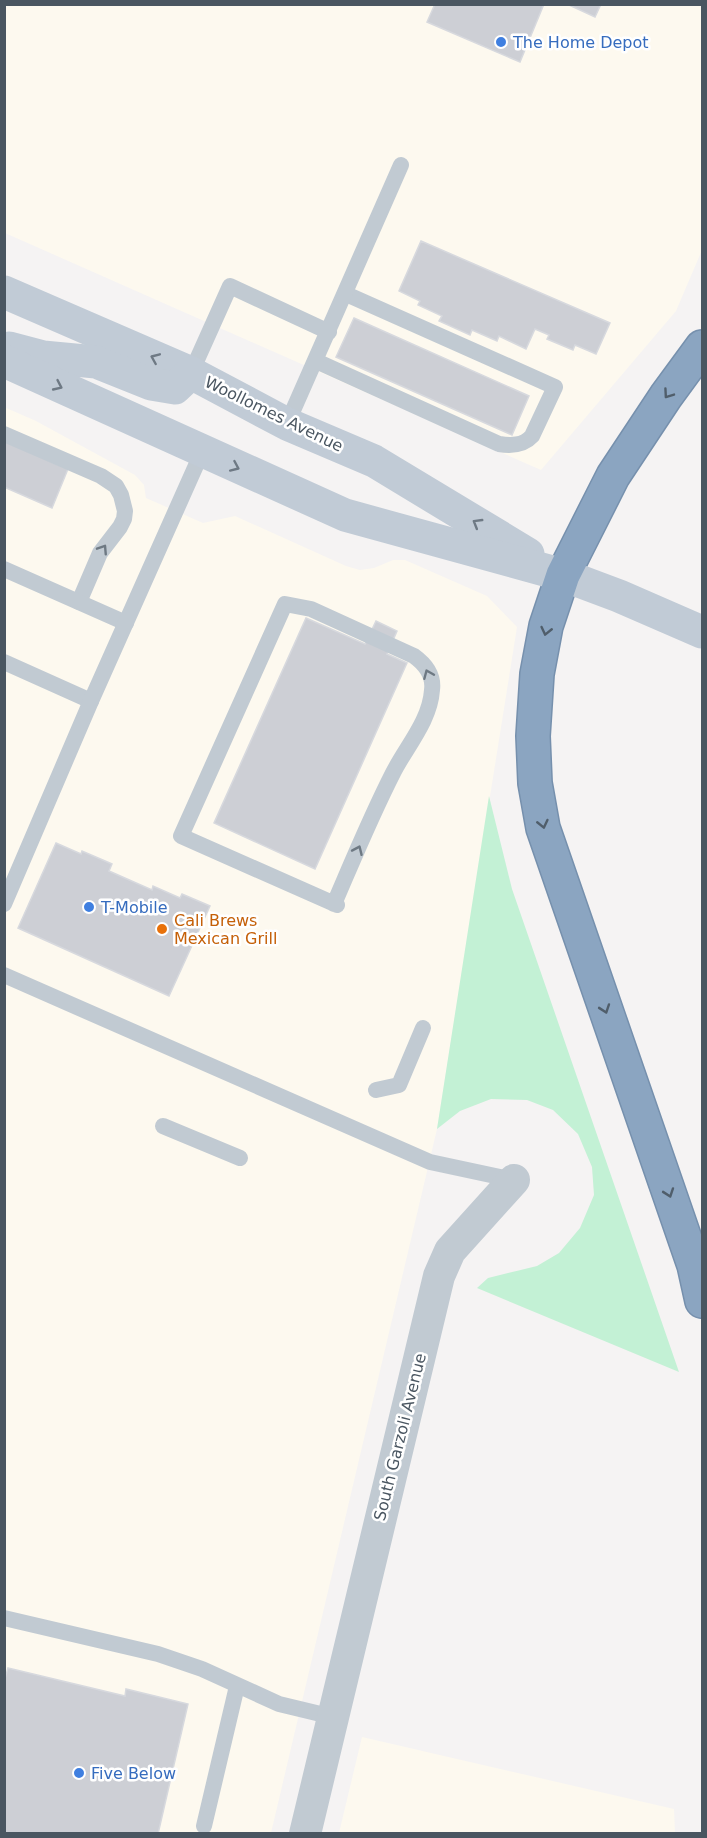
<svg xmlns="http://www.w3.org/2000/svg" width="707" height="1838" font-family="'DejaVu Sans',sans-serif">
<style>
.commercial{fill:#fdf9ef}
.green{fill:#c3f1d5}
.building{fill:#cdcfd5;stroke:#d7d9de;stroke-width:1.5}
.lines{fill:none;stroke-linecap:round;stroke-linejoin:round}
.highway-casing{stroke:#7690ad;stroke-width:36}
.lane{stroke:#c1cad2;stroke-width:16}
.street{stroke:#c1cad2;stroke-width:32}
.secondary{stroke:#c1cbd6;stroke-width:33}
.highway{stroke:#8ba5c1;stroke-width:33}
.oneway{stroke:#6e7984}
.oneway2{stroke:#505e6b}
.oneway3{stroke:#6e7983}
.shop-dot{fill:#3f7fe0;stroke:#fff;stroke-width:2}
.food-dot{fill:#e8710a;stroke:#fff;stroke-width:2}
.labels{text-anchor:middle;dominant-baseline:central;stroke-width:5;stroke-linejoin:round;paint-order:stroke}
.shop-label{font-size:16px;fill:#366cbe;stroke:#fff;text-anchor:start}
.street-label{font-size:16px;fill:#4a5661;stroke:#fff}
.food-label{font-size:16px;fill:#c56008;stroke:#fff;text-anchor:start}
</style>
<rect width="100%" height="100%" fill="#f5f3f3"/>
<g class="commercial">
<polygon points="5,5 702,5 702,250 676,311 541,470 5,233"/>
<polygon points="4,407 36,421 135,475 144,485 146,498 203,523 235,516 346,566 360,570 374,568 393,560 405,560 487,596 517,627 437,1129 271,1833 5,1833"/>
<polygon points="362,1737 674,1809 675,1833 339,1833"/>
</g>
<polygon class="green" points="489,796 512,889 679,1372 477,1288 488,1278 537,1266 559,1253 580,1228 594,1195 592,1167 578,1134 553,1110 527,1100 491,1099 460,1111 437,1129"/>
<g class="building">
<polygon points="435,4 544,4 520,62 427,22"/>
<polygon points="567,4 601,4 595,17"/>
<polygon points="421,241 610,323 596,354 575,345 573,350 547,339 549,335 535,329 526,349 499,336 497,341 472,330 470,335 439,321 442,316 418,305 420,301 399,291"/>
<polygon points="354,318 529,396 512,435 336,357"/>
<polygon points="4,441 68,469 52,508 4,487"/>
<polygon points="306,618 365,644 376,621 397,631 387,654 407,663 315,869 214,823"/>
<polygon points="56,843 81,854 82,851 112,864 109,871 152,890 153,886 180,898 182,894 210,906 169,996 18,928"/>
<polygon points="8,1668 125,1696 126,1689 188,1704 158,1834 4,1834 4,1682"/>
</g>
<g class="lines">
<g class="highway-casing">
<polyline id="highway" points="702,347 666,396 613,476 563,575 546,626 537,674 533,736 535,783 543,828 694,1265 702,1301"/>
</g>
<g class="lane">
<path d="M316,361L499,444C511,446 523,446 532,436L555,387L346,294"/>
<polyline points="191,373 230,286 329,332"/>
<polyline points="287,424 401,165"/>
<polyline points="4,434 101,476 116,486 121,495 125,511 124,519 120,527 100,553 79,602"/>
<polyline points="4,569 126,623"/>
<polyline points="4,662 91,701"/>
<polyline points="4,904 91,701 202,452"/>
<path d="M334,904C353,860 371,816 393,773C406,747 430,721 432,690C434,675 425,664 414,656L311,609L285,604L181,836L337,905"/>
<polyline points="4,975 430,1162 514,1180"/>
<polyline points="376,1090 399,1085 423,1028"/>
<polyline points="163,1126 240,1158"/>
<polyline points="4,1618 158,1654 202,1669 279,1704 333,1717"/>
<polyline points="204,1826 237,1686"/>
</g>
<polyline class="street" points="305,1834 439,1276 450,1251 514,1180"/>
<g class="secondary">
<polyline points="4,292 191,373 287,424 374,461 528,554"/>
<polyline points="9,348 43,357 96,362 151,384 175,388 191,373"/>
<polyline points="4,361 345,515 563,575 619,596 702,632"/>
</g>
<use href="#highway" class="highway"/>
</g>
<defs><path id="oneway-chevron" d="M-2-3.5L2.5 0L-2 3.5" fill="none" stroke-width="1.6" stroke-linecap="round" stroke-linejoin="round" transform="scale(1.5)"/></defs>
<g class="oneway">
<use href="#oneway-chevron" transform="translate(155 358) rotate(-157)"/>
<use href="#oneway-chevron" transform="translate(58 386) rotate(25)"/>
<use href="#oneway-chevron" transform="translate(235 467) rotate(24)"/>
<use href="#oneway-chevron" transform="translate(477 523) rotate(-149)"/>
</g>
<g class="oneway2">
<use href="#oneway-chevron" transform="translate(668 394) rotate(125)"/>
<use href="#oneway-chevron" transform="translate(546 631) rotate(103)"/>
<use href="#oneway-chevron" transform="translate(543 824) rotate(77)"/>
<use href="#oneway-chevron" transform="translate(605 1009) rotate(71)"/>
<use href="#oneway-chevron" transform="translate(669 1193) rotate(71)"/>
</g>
<g class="oneway3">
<use href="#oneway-chevron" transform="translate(103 549) rotate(-57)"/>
<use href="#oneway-chevron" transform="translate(428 674) rotate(-113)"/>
<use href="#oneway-chevron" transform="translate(358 850) rotate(-66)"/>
</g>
<g class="shop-dot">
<circle cx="501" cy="42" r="6"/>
<circle cx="89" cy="907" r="6"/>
<circle cx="79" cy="1773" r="6"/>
</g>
<circle class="food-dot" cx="162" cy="929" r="6"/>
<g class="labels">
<g class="shop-label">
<text x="513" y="42">The Home Depot</text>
<text x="101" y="907">T-Mobile</text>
<text x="91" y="1773">Five Below</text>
</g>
<g class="street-label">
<text transform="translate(274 414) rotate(26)">Woollomes Avenue</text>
<text transform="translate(400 1437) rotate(-76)">South Garzoli Avenue</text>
</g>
<g class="food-label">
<text x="174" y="920">Cali Brews<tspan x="174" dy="18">Mexican Grill</tspan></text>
</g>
</g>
<rect width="707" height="1838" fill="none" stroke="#4a5661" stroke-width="12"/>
</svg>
